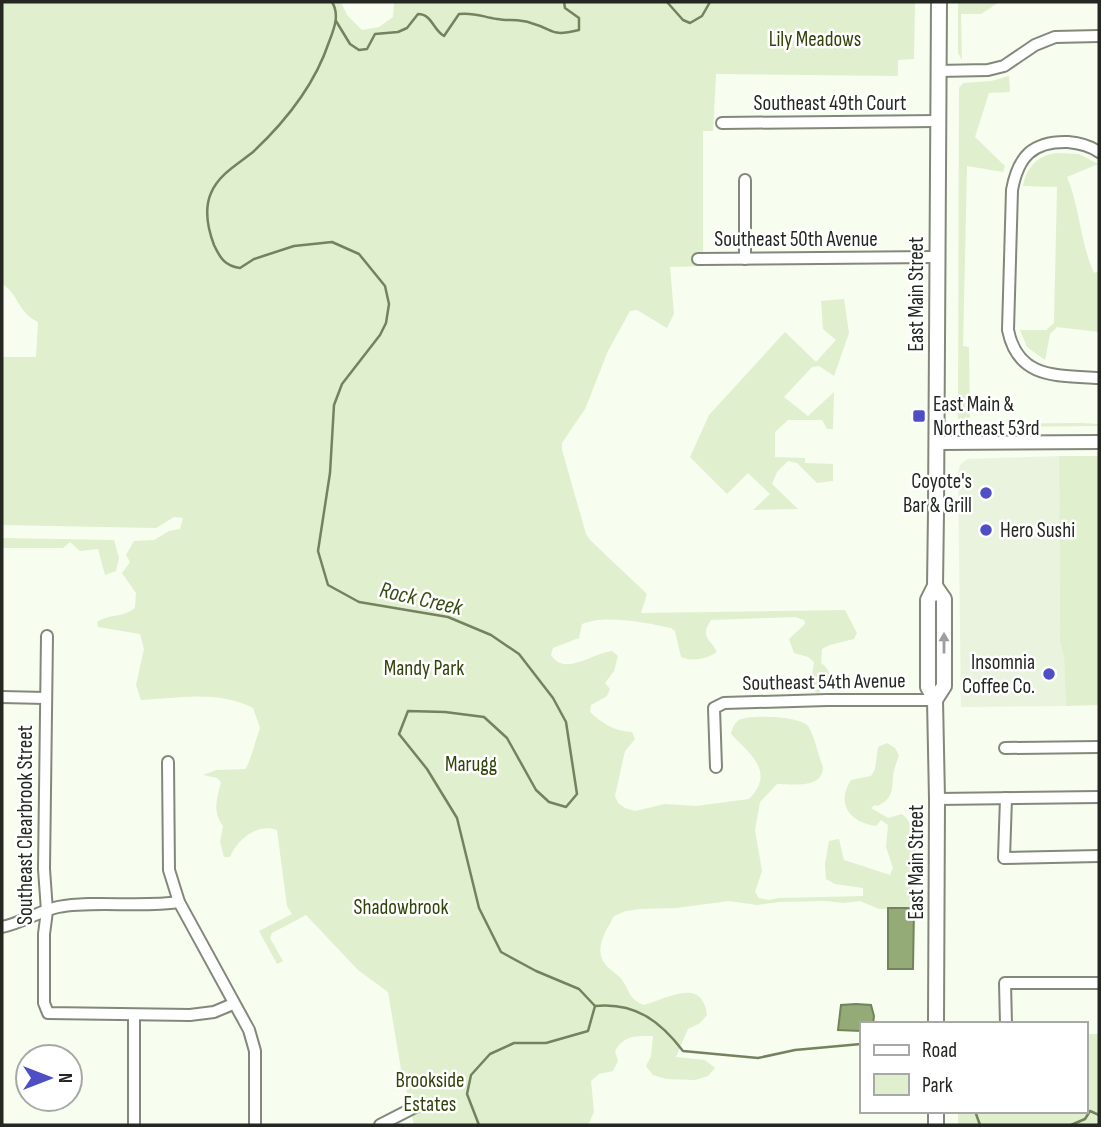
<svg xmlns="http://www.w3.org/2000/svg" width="1101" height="1127" font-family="'Sofia Sans Condensed',sans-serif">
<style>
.built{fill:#eaf3de}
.green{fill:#e0efcd}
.water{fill:#94aa77;stroke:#72835e;stroke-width:2}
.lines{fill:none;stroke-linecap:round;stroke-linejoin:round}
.stream{stroke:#72835e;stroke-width:2.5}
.minor-casing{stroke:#82887b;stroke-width:14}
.tertiary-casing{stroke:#82887b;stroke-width:16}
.secondary-casing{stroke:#82887b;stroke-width:18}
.minor{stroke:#fff;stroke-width:10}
.tertiary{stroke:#fff;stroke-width:12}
.secondary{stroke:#fff;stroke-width:14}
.oneway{fill:#9c9e9c}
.poi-dot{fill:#4e4ec5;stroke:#fff;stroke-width:2.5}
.labels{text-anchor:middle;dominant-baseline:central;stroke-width:5;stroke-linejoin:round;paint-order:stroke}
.park-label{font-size:21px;fill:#2f4409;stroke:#fff}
.street-label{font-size:21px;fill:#242722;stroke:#fff}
.poi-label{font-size:21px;fill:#242722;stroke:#fff;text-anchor:start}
.water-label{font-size:23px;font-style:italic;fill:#394e16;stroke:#fff}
</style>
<rect width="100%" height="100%" fill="#f7fdef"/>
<polygon class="built" points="1059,456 1060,642 1064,657 1066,706 961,707 958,474 960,465 967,459"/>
<g class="green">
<path d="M2,2H341L347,15L362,30L379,27L393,17L394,2H915L914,59L898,60V76L716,74L713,131H703V266L670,267L674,314L667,328L637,310L630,311L608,351L585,409L562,443V450L586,534L590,540L647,594L641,613L845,610L857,633L854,639L830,645L822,649L821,663C834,672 831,685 818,693L813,691L811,684L814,662L808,657L794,653L789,639L805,624L804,620L795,617L711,620C699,638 711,639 717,652C707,659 692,662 681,657L675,631L671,628C647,623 605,614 582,624L579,638L553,648L551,655C565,677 592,653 612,651L618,656L614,671L605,683L610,689L607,696L591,705L590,712C603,724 614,731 632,732L635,739L625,751L615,796L618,803L625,808L635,811L665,804L696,806L749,799C776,772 750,754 731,734C732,729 734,723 739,720C750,714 800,716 808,726C815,737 818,755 823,767C823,789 793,784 777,784L760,802L755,830L762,871L755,892L759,898L769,900L779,898L863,896V888L835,884L826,879L825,864L829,841L839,839L844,860L890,875L893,868L886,847L888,825L881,820L876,826C851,823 835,804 851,780L871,776L875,769L878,747L887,743L895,748L899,755C897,762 893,770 893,778C892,792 892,798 878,806L875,805L871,808L888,818L902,814C924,830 914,883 914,908L879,909L860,901L843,903L825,901L779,902L757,905L729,901L676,908L640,909L626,911L614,916C607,930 593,948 605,964C609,970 617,973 622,980C631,992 627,997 643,1005C665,1000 702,975 707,1015L700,1023L688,1029L676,1057L705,1060L715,1068L708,1076L695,1080L666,1079L653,1075L646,1066L651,1056L653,1036C636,1036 624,1035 615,1051L618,1061L613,1071L599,1074L591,1081L594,1112L588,1125H414L406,1087L397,1070L401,1069L388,992L358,970L306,915L272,933L270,938L283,961L277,964L259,931L292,914L287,906L277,830C258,823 238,838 230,857H224L220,842L223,826C212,811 217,800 221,782L217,778L203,775L216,770L245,769C250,764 256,738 260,728L253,708C220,690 177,698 141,700L136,685L144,649L140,634L98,627L97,622C111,613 120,619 135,608L136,593L122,573L130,562L126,555L134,541L154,540L169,531L180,529L183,518L174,517L156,528L2,525V357H36L38,322C17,312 19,294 2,284Z"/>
<polygon points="958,2 999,2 981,14 961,14 962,60 958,53"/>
<polygon points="1009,76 1010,92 989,93 975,137 1005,166 1003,172 967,166 963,346 969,347 970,422 972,424 1082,423 1099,424 1099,426 968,427 962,424 958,419 959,88 963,83 991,81"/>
<path d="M1056,153L1079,154L1098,164L1067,177C1080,208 1080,242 1094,273L1099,271V277L1097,279L1099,282V332L1057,327L1050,334L1045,360L1027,347L1020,330H1046L1054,323L1057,187L1023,186C1026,168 1037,156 1056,153Z"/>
<polygon points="844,299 849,333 834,376 819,366 812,367 784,397 808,416 834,392 833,429 827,429 822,420 788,420 775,432 775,457 805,458 805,463 833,464 833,481 817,483 797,463 788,461 777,472 772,484 798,509 753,510 770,494 748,473 727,494 690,457 709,415 785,332 816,362 836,340 823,329 821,301"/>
<polygon points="1059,456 1099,456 1099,705 1066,706 1064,657 1060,642"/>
<polygon points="2,538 114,540 119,558 116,571 105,575 98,549 80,551 70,542 63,548 2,548"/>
<polygon points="1085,1034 1099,1034 1099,1125 958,1125 958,1111 1085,1111"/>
</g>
<g class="water">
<polygon points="888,908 914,908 913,969 888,969"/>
<polygon points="856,1004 871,1005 874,1016 873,1024 861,1024 861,1031 838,1030 841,1005"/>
</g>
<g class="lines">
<g class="stream">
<path d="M332,2C340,15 334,29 329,42C315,84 285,122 253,152C238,164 219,174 211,193C204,209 208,229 214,245C220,258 225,266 240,268L254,259L294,246L332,242L359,254L385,286L389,304L386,323L380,335L342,384L334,405L330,473L318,551L328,585L359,602L448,617L491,635L519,654L553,698L566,722L577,794L566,807L549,802L536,790L507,738L484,717L445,712L408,711L399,734L427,769L457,818L479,908L501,952L536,971L579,989L595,1006"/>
<polyline points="667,2 683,20 690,23 702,16 710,2"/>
<path d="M336,21L350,44L359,50L367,49L375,34L398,32L407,28L418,14C432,14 433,30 444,36L459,14C474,12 483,17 497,19C508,21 520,19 531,23C556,30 549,37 579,30V18L565,8L564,2"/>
<path d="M595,1006C635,1002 660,1021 683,1051L758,1058L795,1050L861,1044"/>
<polyline points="975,1111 980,1125"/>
<polyline points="479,1125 467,1094 471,1075 490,1054 514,1043 546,1043 588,1031 595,1006"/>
<polyline points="1071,1125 1085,1119 1090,1111 1099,1115"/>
</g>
<g class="minor-casing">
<g id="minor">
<polyline points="938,71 988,70 1004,66 1035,45 1055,37 1099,36"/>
<polyline points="722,123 938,121"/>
<path d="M1099,152C1089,145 1079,143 1068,142C1032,141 1018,157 1012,190L1008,330C1018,380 1058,375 1099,378"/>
<polyline points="745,180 745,259"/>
<polyline points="698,259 936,257"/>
<polyline points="47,636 44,869 47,911 44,934 44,1003 48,1013 190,1015 214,1012 233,1004"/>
<polyline points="2,697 45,698"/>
<polyline points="1005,748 1099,747"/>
<polyline points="168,762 169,870 179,902 249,1030 255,1051 255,1125"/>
<polyline points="716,767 714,708 724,703 827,700 935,700"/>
<polyline points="1006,798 1004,858 1099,856"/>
<polyline points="937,799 1099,797"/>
<path d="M2,927C22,923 39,911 58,907C95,900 139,908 179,902"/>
<polyline points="134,1015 134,1125"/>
<polyline points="1006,1024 1005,983 1099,983"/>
<polyline points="380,1125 419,1105"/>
</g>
</g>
<g class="tertiary-casing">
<polyline id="tertiary" points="938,443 1099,442"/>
</g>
<g class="secondary-casing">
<g id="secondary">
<polyline points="935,700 944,686 944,599 935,586"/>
<polyline points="936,1024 937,799 935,700 928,687 928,600 935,586 936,512 939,2"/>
<polyline points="936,1125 936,1111"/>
</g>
</g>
<use href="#minor" class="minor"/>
<use href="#tertiary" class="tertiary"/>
<use href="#secondary" class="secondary"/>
</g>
<defs><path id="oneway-solid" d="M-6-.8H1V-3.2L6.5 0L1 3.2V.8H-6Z" transform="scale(1.75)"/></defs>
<use class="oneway" href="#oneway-solid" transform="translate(944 643) rotate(-90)"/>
<g class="poi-dot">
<rect x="912" y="409" width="14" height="14" rx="3.5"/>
<circle cx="986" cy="493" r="7"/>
<circle cx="986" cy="530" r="7"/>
<circle cx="1049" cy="674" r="7"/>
</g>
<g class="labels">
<g class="park-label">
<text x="815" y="39">Lily Meadows</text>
<text x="424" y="668">Mandy Park</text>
<text x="471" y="764">Marugg</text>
<text x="401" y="907">Shadowbrook</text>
<text x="430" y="1080">Brookside<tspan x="430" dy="24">Estates</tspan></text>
</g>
<g class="street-label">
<text x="830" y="103">Southeast 49th Court</text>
<text x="796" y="239">Southeast 50th Avenue</text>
<text transform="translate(916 294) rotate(-90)">East Main Street</text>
<text transform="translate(824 682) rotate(-1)">Southeast 54th Avenue</text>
<text transform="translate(25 825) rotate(-90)">Southeast Clearbrook Street</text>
<text transform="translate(916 862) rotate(-90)">East Main Street</text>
</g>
<g class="poi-label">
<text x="933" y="404">East Main &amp;<tspan x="933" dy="24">Northeast 53rd</tspan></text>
<text x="972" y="481" text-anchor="end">Coyote's<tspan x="972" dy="24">Bar &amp; Grill</tspan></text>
<text x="1000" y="530">Hero Sushi</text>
<text x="1035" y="662" text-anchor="end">Insomnia<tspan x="1035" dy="24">Coffee Co.</tspan></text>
</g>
<g class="water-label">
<text transform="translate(421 599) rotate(13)">Rock Creek</text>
</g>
</g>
<rect width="1101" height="1127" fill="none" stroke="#242722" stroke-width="7"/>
<rect x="860" y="1022" width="228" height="91" fill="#ffffff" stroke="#a7a9a7" stroke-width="2"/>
<rect x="874" y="1045" width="35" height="10" fill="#ffffff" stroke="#a7a9a7" stroke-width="2"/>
<text x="922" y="1057" font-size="21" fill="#242722">Road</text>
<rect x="874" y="1074" width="35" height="21" fill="#e0efcd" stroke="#a7a9a7" stroke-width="2"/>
<text x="922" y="1092" font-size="21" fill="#242722">Park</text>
<g transform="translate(49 1078) rotate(90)"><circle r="33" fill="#ffffff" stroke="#a7a9a7" stroke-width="2"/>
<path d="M0-5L12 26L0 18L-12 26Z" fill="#4e4ec5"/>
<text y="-10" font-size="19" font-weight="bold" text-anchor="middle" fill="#242722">N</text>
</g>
</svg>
